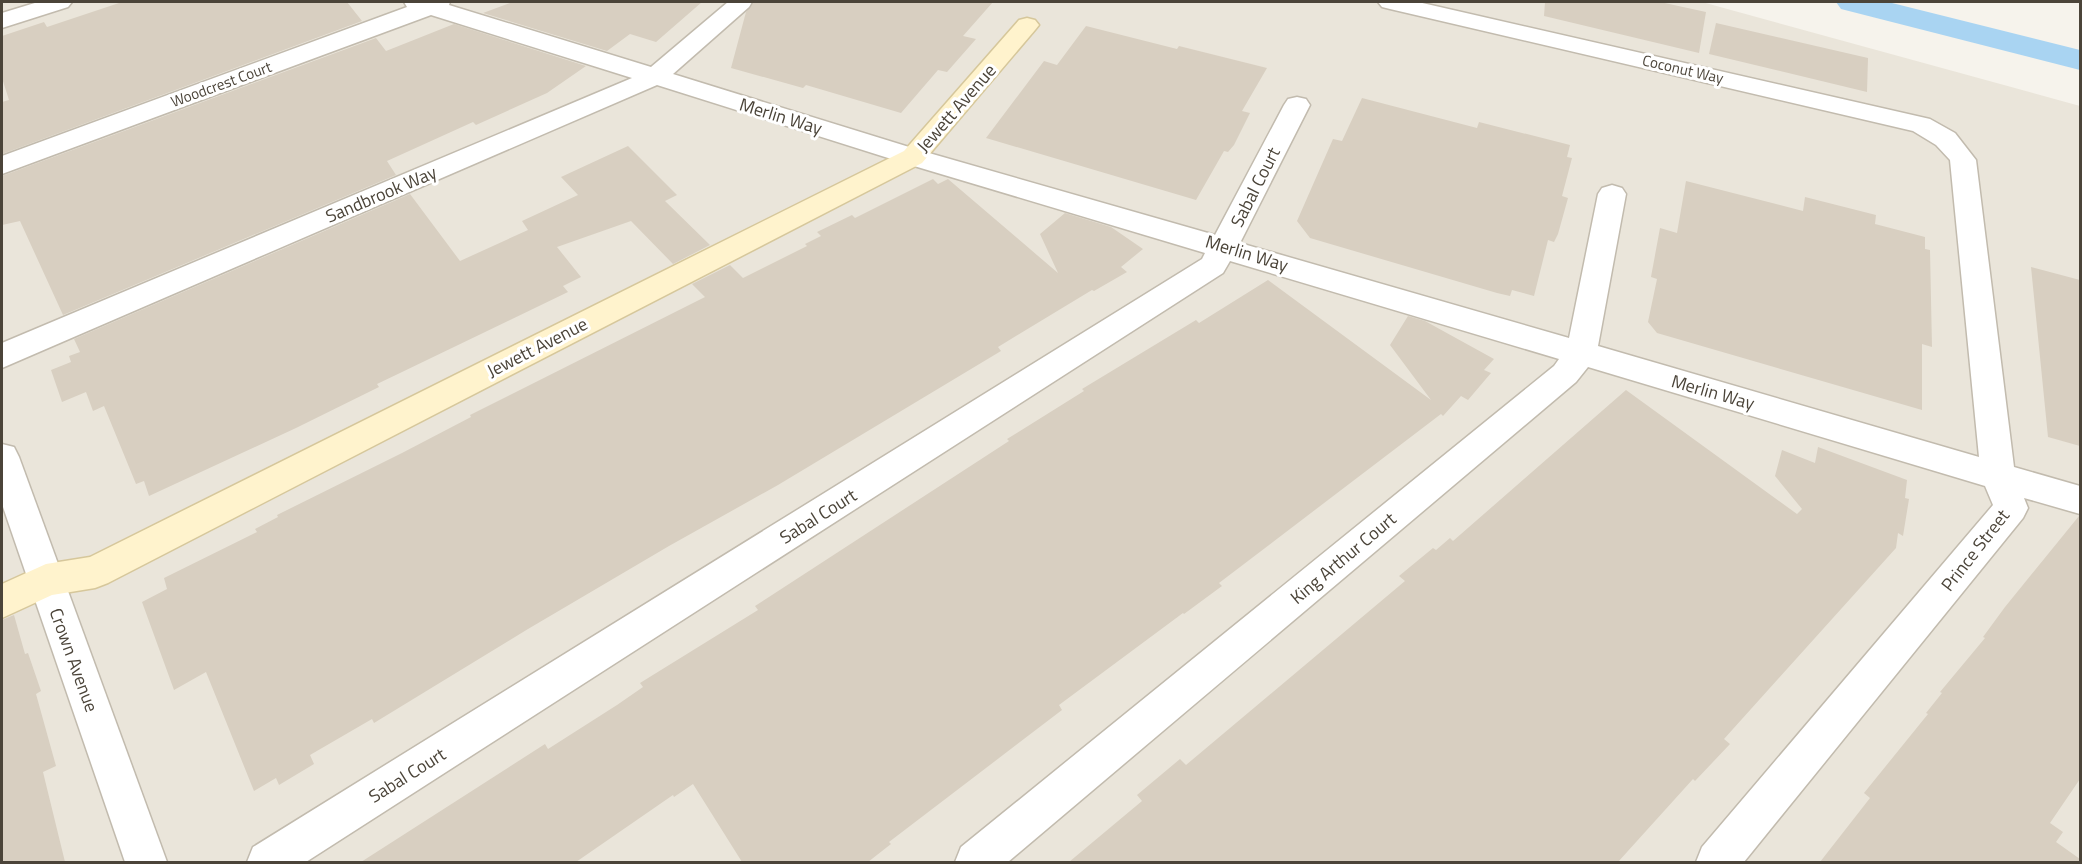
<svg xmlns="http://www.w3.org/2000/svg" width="2082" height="864" font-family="'Titillium Web',sans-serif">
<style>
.residential{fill:#eae5da}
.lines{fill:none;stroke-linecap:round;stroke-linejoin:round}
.canal{fill:#a9d4f2;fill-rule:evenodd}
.building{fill:#d8cfc1}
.street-casing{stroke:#c2bbae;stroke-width:3}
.secondary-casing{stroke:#d6c79b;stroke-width:3}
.street{fill:#fff;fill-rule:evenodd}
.secondary{fill:#fff3cd;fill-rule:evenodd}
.labels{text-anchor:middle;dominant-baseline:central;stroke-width:6;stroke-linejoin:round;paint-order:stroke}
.far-street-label{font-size:15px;fill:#4b4439;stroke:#fff}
.street-label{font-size:18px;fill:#4b4439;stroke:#fff}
</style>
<rect width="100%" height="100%" fill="#f6f3ec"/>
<polygon class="residential" points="2,2 1702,2 2080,106 2080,862 2,862"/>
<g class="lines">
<polygon class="canal" points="1836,2 1888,2 2080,50 2080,70 1841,9"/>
</g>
<g class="building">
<polygon points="122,2 347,2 362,21 2,154 2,102 9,100 2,78 2,36 44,22 47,27"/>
<polygon points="513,2 702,2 656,42 630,34 607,51 483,13"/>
<polygon points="754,2 993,2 963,36 976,39 947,72 938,70 901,113 806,85 803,88 731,68 746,12"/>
<polygon points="1545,2 1660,2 1706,12 1699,53 1544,16"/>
<polygon points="1716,23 1868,58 1867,92 1709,54"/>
<polygon points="454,24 586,66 547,93 476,125 473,122 387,161 396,175 63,315 20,221 2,225 2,176 376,38 386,51"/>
<polygon points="1086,26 1177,49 1179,46 1267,68 1242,111 1250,113 1234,145 1228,152 1224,151 1196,200 986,138 1044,61 1057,65"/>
<polygon points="1362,98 1477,128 1479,122 1570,145 1567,157 1572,158 1562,196 1568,198 1558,234 1554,242 1548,240 1534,296 1512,290 1510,296 1497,293 1310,238 1297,221 1333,139 1342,141"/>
<polygon points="628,146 677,195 665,201 710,245 673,264 631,221 557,247 581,277 563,286 568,292 400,373 377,384 379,387 296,428 149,496 144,481 136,484 104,406 93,411 86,392 62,402 51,370 71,362 69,356 80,352 74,339 410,194 460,261 528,230 522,221 578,195 561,177"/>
<polygon points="933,179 938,184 948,179 1058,273 1040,234 1065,213 1111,227 1143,249 1121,267 1127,272 1094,291 1092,290 998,347 1001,351 778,485 669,546 528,629 374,723 372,719 310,755 314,764 279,785 276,778 254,791 206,672 174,690 142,602 167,589 164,578 257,532 255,529 278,517 277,515 402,453 471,417 470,415 705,297 692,284 730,265 743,278 807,246 805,244 821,236 817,232 852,215 855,218"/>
<polygon points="1686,181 1803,211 1805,197 1876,215 1875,224 1925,237 1925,249 1930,250 1932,347 1922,344 1922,410 1657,333 1648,322 1657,279 1651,277 1660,228 1677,233"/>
<polygon points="2031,267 2080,280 2080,446 2048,437"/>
<polygon points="1268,280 1431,400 1390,345 1408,316 1425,321 1494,359 1484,370 1491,373 1468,400 1461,396 1443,416 1441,414 1219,583 1222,586 1184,614 1183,613 1059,705 1062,710 889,842 891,844 868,862 742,862 693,784 674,797 673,795 576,862 361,862 545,744 548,749 617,705 643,687 640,683 758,610 755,606 1009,441 1007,439 1084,391 1082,389 1196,320 1199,323"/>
<polygon points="1626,390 1797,514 1802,509 1775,476 1782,450 1815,463 1818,447 1907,480 1905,498 1909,499 1903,536 1898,533 1896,548 1724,739 1730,744 1695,781 1693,779 1618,862 1069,862 1142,801 1137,795 1180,759 1186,765 1405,581 1399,576 1433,548 1436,550 1450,538 1453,541"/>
<polygon points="2079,516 2080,516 2080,779 2050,823 2063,832 2056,842 2080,859 2080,862 1820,862 1870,798 1864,793 1928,714 1926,713 1942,693 1940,692 1985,638 1983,637 2005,607"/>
<polygon points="14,615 25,654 28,653 41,691 36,694 56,766 43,772 65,862 2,862 2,620"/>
</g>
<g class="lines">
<g class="street-casing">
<g id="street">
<polygon points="38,2 72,2 68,7 2,28 2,13"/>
<polygon points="404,2 450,2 449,5 651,67 728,2 752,2 749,7 673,74 922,151 1215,235 1284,105 1288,99 1297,97 1306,99 1310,105 1240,243 1569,338 1598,194 1602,188 1612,185 1622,188 1626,194 1598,346 1979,457 1950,160 1936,145 1913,131 1390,9 1382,7 1378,2 1418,2 1930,119 1955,133 1976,160 2014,467 2080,486 2080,514 2024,498 2028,508 2023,518 1744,862 1696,862 1702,847 1993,505 1985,486 1588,367 1576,382 1008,862 955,862 961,847 1554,366 1559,359 1230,261 1223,273 306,862 247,862 253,847 1202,259 1205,253 904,163 657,85 2,368 2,343 632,78 431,15 2,174 2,156 407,7"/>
<polygon points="2,444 14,447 19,457 167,862 125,862 2,504"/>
</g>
</g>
<g class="secondary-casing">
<polygon id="secondary" points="1027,18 1035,20 1039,25 1035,30 922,163 108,583 95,588 52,595 2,618 2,584 46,564 90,557 904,151 1019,20"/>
</g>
<use href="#street" class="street"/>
<use href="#secondary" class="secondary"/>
</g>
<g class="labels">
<g class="far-street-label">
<text transform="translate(1683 69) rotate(13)">Coconut Way</text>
<text transform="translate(221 84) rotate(-20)">Woodcrest Court</text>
</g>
<g class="street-label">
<text transform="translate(956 108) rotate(-49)">Jewett Avenue</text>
<text transform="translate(781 116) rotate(17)">Merlin Way</text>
<text transform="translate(1255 187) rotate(-63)">Sabal Court</text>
<text transform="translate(381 194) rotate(-23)">Sandbrook Way</text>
<text transform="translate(1247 253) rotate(17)">Merlin Way</text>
<text transform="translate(537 347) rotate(-27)">Jewett Avenue</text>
<text transform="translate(1713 392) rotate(16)">Merlin Way</text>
<text transform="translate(818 516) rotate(-32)">Sabal Court</text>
<text transform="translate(1975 550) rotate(-52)">Prince Street</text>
<text transform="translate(1343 558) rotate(-40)">King Arthur Court</text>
<text transform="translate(74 660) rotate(70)">Crown Avenue</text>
<text transform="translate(407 775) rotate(-32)">Sabal Court</text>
</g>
</g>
<rect width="2082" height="864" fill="none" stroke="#4b4439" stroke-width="6"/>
</svg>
